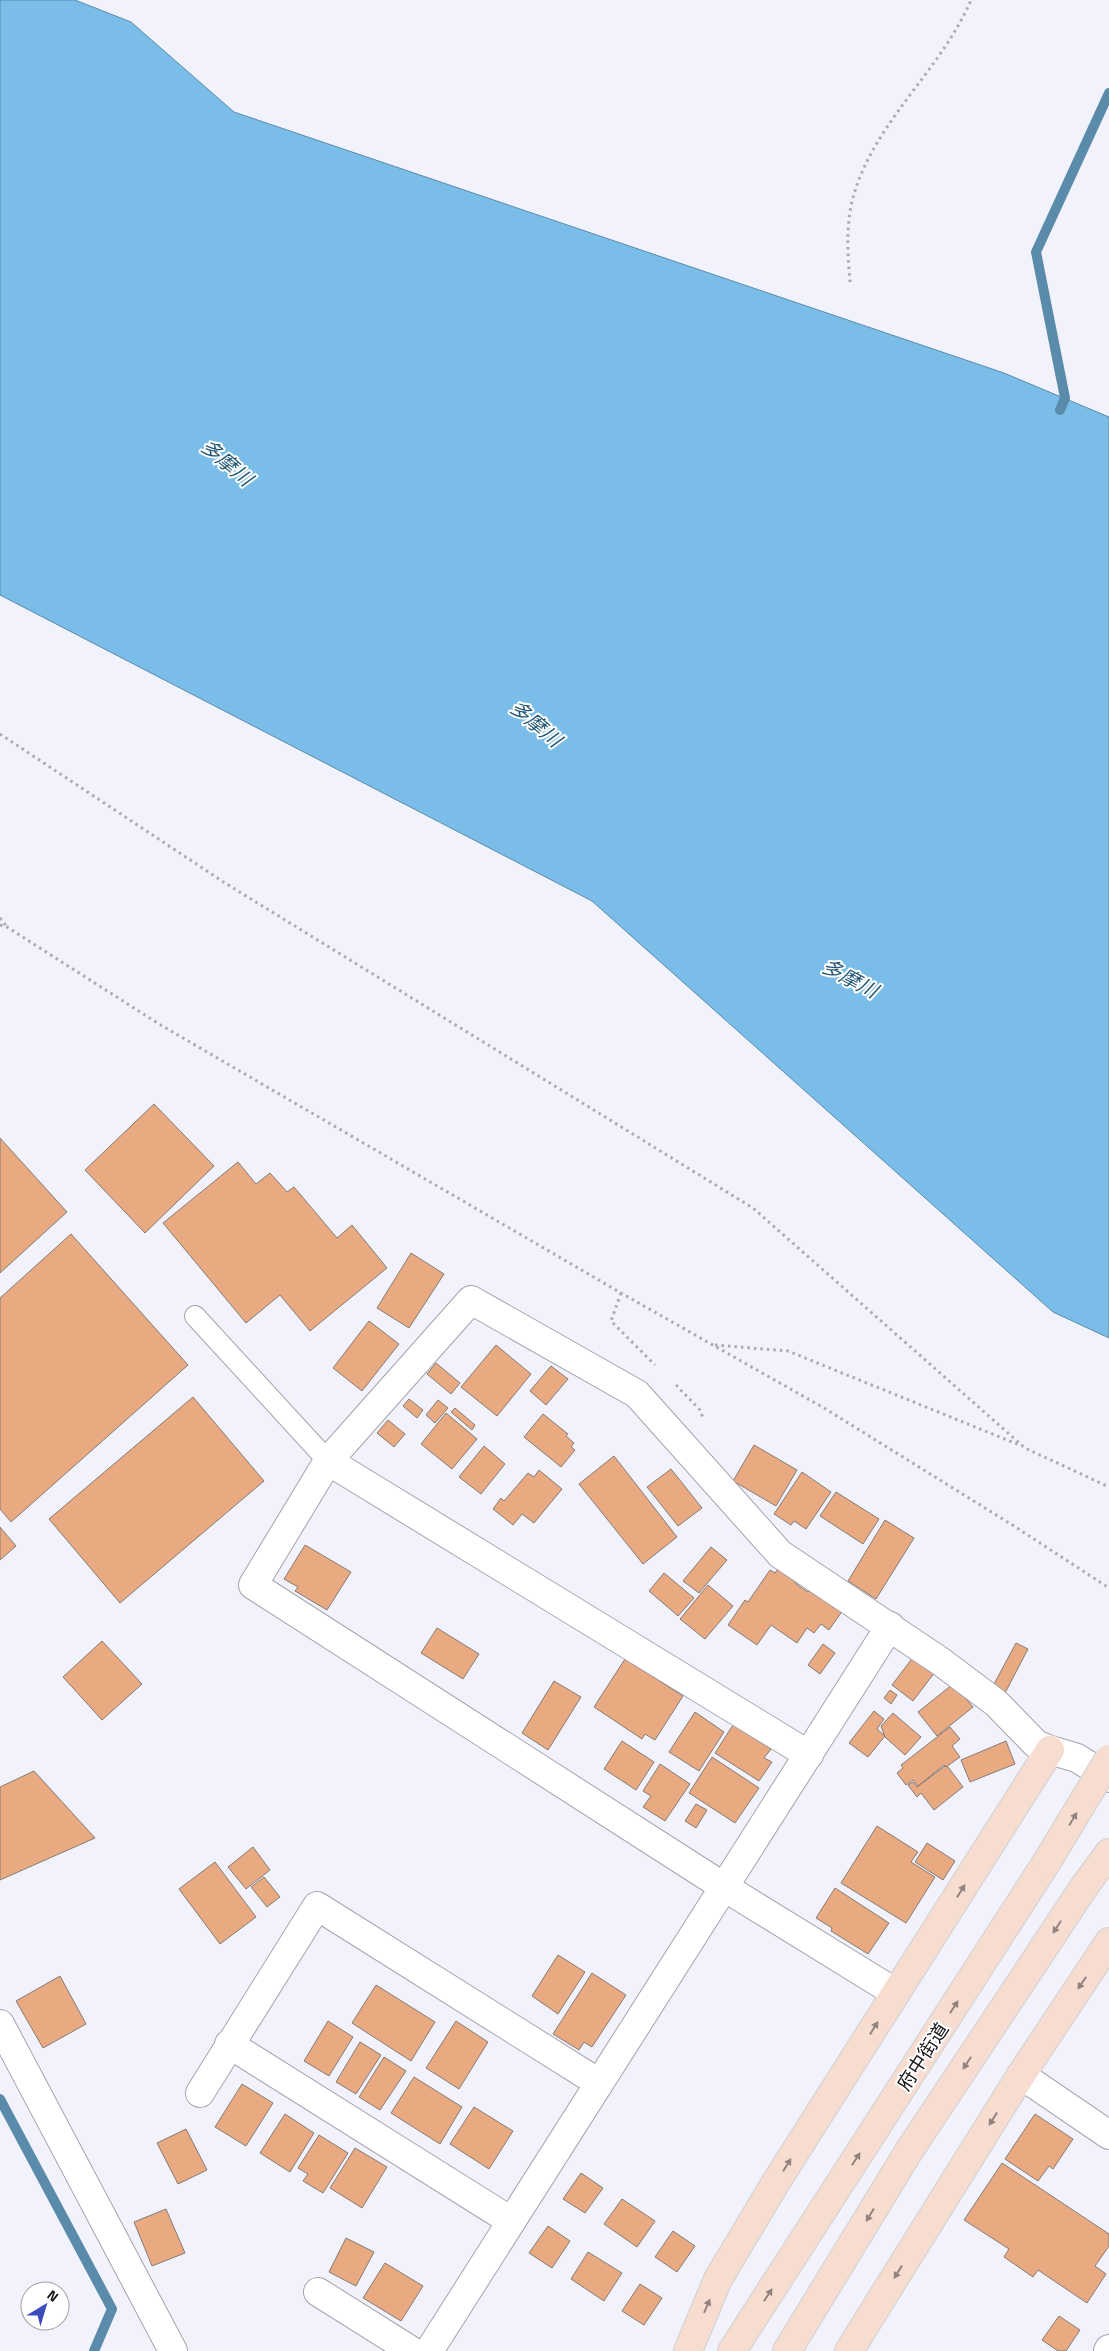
<svg xmlns="http://www.w3.org/2000/svg" width="1109" height="2351" font-family="'Titillium Web','Noto Sans JP',sans-serif">
<style>
.water{fill:#79bde8;stroke:#5b8baa}
.lines{fill:none;stroke-linecap:round;stroke-linejoin:round}
.stream{stroke:#5b8baa;stroke-width:10}
.building{fill:#e9a981;stroke:#847c77}
.lane-casing{stroke:#a4a4ac;stroke-width:22}
.street-casing{stroke:#a4a4ac;stroke-width:30}
.primary-casing{stroke:#d0d0d1;stroke-width:30}
.path{stroke:#aaaab1;stroke-width:3;stroke-dasharray:2.5 4;stroke-linecap:butt}
.lane{stroke:#fff;stroke-width:20}
.street{stroke:#fff;stroke-width:28}
.primary{stroke:#f7dcd0;stroke-width:28}
.primary-bridge-casing{stroke:#d0d0d1;stroke-width:30;stroke-linecap:butt}
.primary-bridge{stroke:#f7dcd0;stroke-width:28}
.oneway{fill:#92837e}
.labels{text-anchor:middle;dominant-baseline:central;stroke-width:4;stroke-linejoin:round;paint-order:stroke}
.street-label{font-size:19px;fill:#161619;stroke:#fff}
.water-label{font-size:20px;font-style:italic;fill:#245775;stroke:#fff}
</style>
<rect width="100%" height="100%" fill="#f1f2fb"/>
<polygon class="water" points="0,0 75,0 131,22 234,112 1004,373 1109,417 1109,1338 1053,1312 592,901 0,595"/>
<g class="lines">
<g class="stream">
<polyline points="1060,410 1065,398 1036,252 1109,93"/>
<polyline points="0,2099 112,2309 94,2351"/>
</g>
</g>
<g class="building">
<polygon points="154,1104 214,1166 145,1233 85,1170"/>
<polygon points="0,1138 67,1212 0,1273"/>
<polygon points="238,1162 256,1184 270,1173 287,1192 294,1187 337,1238 352,1225 387,1268 310,1331 280,1295 246,1323 163,1223"/>
<polygon points="71,1234 188,1365 11,1522 0,1509 0,1298"/>
<polygon points="411,1253 444,1274 409,1328 377,1308"/>
<polygon points="369,1321 399,1344 362,1391 333,1368"/>
<polygon points="496,1345 531,1374 497,1416 461,1387"/>
<polygon points="436,1363 460,1383 451,1394 427,1374"/>
<polygon points="551,1366 568,1379 546,1405 530,1391"/>
<polygon points="193,1397 264,1481 120,1603 49,1519"/>
<polygon points="409,1399 423,1410 417,1418 403,1406"/>
<polygon points="438,1400 448,1408 435,1423 426,1415"/>
<polygon points="455,1408 475,1425 472,1430 451,1412"/>
<polygon points="446,1413 477,1439 452,1469 421,1444"/>
<polygon points="543,1414 568,1434 566,1436 574,1443 571,1447 575,1450 561,1467 524,1437"/>
<polygon points="388,1420 405,1434 394,1447 377,1433"/>
<polygon points="754,1445 797,1470 776,1506 733,1481"/>
<polygon points="484,1446 505,1464 481,1494 459,1477"/>
<polygon points="614,1456 677,1537 643,1564 579,1484"/>
<polygon points="671,1469 702,1508 678,1526 647,1487"/>
<polygon points="539,1470 562,1489 534,1523 522,1514 513,1525 493,1509 501,1498 504,1501 528,1473 534,1477"/>
<polygon points="802,1472 831,1492 806,1529 794,1521 791,1525 774,1514"/>
<polygon points="836,1492 879,1519 863,1544 820,1516"/>
<polygon points="885,1520 914,1538 876,1599 848,1581"/>
<polygon points="0,1527 16,1546 0,1560"/>
<polygon points="305,1545 351,1572 327,1610 295,1591 298,1587 284,1579"/>
<polygon points="711,1547 727,1560 699,1593 683,1581"/>
<polygon points="781,1565 799,1578 795,1583 808,1592 811,1587 843,1610 829,1630 821,1624 814,1633 807,1628 797,1643 771,1625 757,1645 728,1625 745,1600 748,1602 770,1570 775,1573"/>
<polygon points="664,1573 694,1598 678,1616 649,1591"/>
<polygon points="708,1585 733,1606 705,1639 680,1619"/>
<polygon points="437,1628 479,1654 463,1679 421,1653"/>
<polygon points="102,1641 142,1684 102,1720 63,1677"/>
<polygon points="1016,1643 1028,1649 1005,1693 993,1686"/>
<polygon points="823,1644 835,1653 820,1674 808,1665"/>
<polygon points="914,1656 935,1672 913,1701 892,1685"/>
<polygon points="625,1659 683,1696 655,1740 645,1734 642,1739 594,1707"/>
<polygon points="554,1681 581,1697 548,1750 522,1733"/>
<polygon points="953,1684 973,1707 937,1736 918,1712"/>
<polygon points="890,1690 897,1695 891,1704 884,1698"/>
<polygon points="874,1711 884,1719 877,1729 885,1736 868,1757 849,1743"/>
<polygon points="695,1712 724,1732 699,1771 669,1752"/>
<polygon points="893,1713 921,1737 905,1755 885,1737 881,1726"/>
<polygon points="733,1725 771,1749 764,1758 772,1762 759,1781 715,1753"/>
<polygon points="950,1727 960,1739 952,1746 960,1757 946,1767 944,1765 918,1786 913,1780 906,1785 897,1773 903,1768 901,1765"/>
<polygon points="622,1741 654,1762 636,1790 604,1769"/>
<polygon points="1006,1741 1015,1764 970,1782 961,1760"/>
<polygon points="712,1757 759,1788 735,1823 689,1793"/>
<polygon points="660,1764 690,1784 665,1821 643,1807 651,1796 643,1791"/>
<polygon points="945,1766 948,1767 963,1787 934,1810 921,1793 917,1797 908,1785 913,1782 917,1787"/>
<polygon points="34,1771 95,1838 0,1880 0,1787"/>
<polygon points="696,1804 707,1810 696,1828 685,1821"/>
<polygon points="877,1826 918,1852 911,1862 935,1877 906,1923 841,1883"/>
<polygon points="927,1843 955,1861 943,1880 915,1862"/>
<polygon points="253,1847 270,1870 246,1889 228,1867"/>
<polygon points="215,1862 256,1917 220,1944 179,1889"/>
<polygon points="264,1877 280,1897 267,1907 251,1887"/>
<polygon points="835,1888 889,1923 868,1954 831,1931 832,1928 816,1918"/>
<polygon points="558,1955 585,1972 558,2014 532,1996"/>
<polygon points="592,1973 626,1995 592,2047 584,2042 579,2050 553,2034"/>
<polygon points="60,1976 86,2024 43,2048 16,2001"/>
<polygon points="376,1985 435,2022 411,2061 352,2023"/>
<polygon points="328,2021 353,2037 329,2076 304,2061"/>
<polygon points="456,2021 488,2042 459,2089 426,2068"/>
<polygon points="360,2042 381,2055 356,2094 336,2082"/>
<polygon points="384,2057 406,2071 380,2110 359,2097"/>
<polygon points="414,2077 462,2107 440,2144 391,2113"/>
<polygon points="242,2084 273,2103 246,2146 215,2127"/>
<polygon points="474,2107 513,2131 489,2169 450,2144"/>
<polygon points="285,2114 314,2133 290,2172 260,2153"/>
<polygon points="1035,2114 1073,2139 1053,2169 1049,2166 1038,2181 1005,2159"/>
<polygon points="186,2129 207,2170 178,2184 157,2143"/>
<polygon points="319,2135 348,2153 323,2193 303,2181 308,2174 298,2168"/>
<polygon points="355,2148 387,2167 362,2208 330,2188"/>
<polygon points="1002,2163 1109,2234 1109,2246 1095,2266 1106,2274 1087,2303 1038,2270 1033,2277 1004,2257 1009,2249 964,2220"/>
<polygon points="581,2173 603,2188 585,2213 563,2199"/>
<polygon points="622,2199 655,2221 637,2247 604,2224"/>
<polygon points="166,2209 185,2253 152,2266 134,2222"/>
<polygon points="548,2226 570,2241 552,2268 529,2253"/>
<polygon points="673,2231 695,2246 677,2272 655,2257"/>
<polygon points="346,2238 374,2252 356,2286 329,2272"/>
<polygon points="588,2252 622,2273 604,2301 571,2279"/>
<polygon points="385,2263 423,2286 401,2321 363,2298"/>
<polygon points="640,2284 662,2298 644,2325 622,2311"/>
<polygon points="1059,2316 1080,2330 1066,2351 1058,2351 1042,2340"/>
</g>
<g class="lines">
<g class="lane-casing">
<polyline id="lane" points="195,1316 328,1461"/>
</g>
<g class="street-casing">
<g id="street">
<polyline points="328,1461 809,1755"/>
<polyline points="890,1626 724,1887 896,1993"/>
<polyline points="0,2024 173,2351"/>
<polyline points="229,2044 511,2221"/>
<polyline points="1021,2075 1109,2135"/>
<polyline points="200,2093 317,1906 599,2083"/>
<polyline points="318,2292 412,2351"/>
<polyline points="429,2351 724,1887 253,1585 328,1461 471,1300 637,1394 780,1554 940,1661 996,1703 1036,1744 1050,1750 1077,1758 1109,1778"/>
<polyline points="1108,2351 1109,2349"/>
</g>
</g>
<g class="primary-casing">
<g id="primary">
<polyline points="688,2351 718,2279 776,2182 1050,1750"/>
<polyline points="732,2351 1048,1860"/>
<polyline points="787,2351 909,2151 1084,1887 1109,1853"/>
<polyline points="849,2351 1021,2075 1109,1942"/>
</g>
</g>
<g class="path">
<path d="M850,282C848,257 846,232 851,206C868,127 940,73 971,0"/>
<polyline points="0,734 225,883 753,1208 1025,1448 1109,1487"/>
<polyline points="0,918 7,927"/>
<polyline points="0,925 7,927 159,1024 621,1293 824,1408 1014,1526 1109,1588"/>
<polyline points="621,1293 611,1321 655,1365"/>
<polyline points="715,1345 788,1351 1022,1446"/>
<polyline points="676,1385 700,1410 703,1418"/>
</g>
<use href="#lane" class="lane"/>
<use href="#street" class="street"/>
<use href="#primary" class="primary"/>
<g class="primary-bridge-casing">
<polyline id="primary-bridge" points="1048,1860 1109,1759"/>
</g>
<use href="#primary-bridge" class="primary-bridge"/>
</g>
<defs><path id="oneway-solid" d="M-6-.8H1V-3.2L6.5 0L1 3.2V.8H-6Z" transform="scale(1.25)"/></defs>
<g class="oneway">
<use href="#oneway-solid" transform="translate(1073 1819) rotate(-59)"/>
<use href="#oneway-solid" transform="translate(961 1891) rotate(-58)"/>
<use href="#oneway-solid" transform="translate(1057 1927) rotate(123)"/>
<use href="#oneway-solid" transform="translate(1082 1983) rotate(124)"/>
<use href="#oneway-solid" transform="translate(954 2007) rotate(-57)"/>
<use href="#oneway-solid" transform="translate(874 2028) rotate(-58)"/>
<use href="#oneway-solid" transform="translate(967 2063) rotate(123)"/>
<use href="#oneway-solid" transform="translate(993 2119) rotate(122)"/>
<use href="#oneway-solid" transform="translate(856 2159) rotate(-57)"/>
<use href="#oneway-solid" transform="translate(787 2165) rotate(-58)"/>
<use href="#oneway-solid" transform="translate(870 2215) rotate(121)"/>
<use href="#oneway-solid" transform="translate(898 2272) rotate(122)"/>
<use href="#oneway-solid" transform="translate(768 2295) rotate(-57)"/>
<use href="#oneway-solid" transform="translate(707 2306) rotate(-67)"/>
</g>
<g class="labels">
<g class="street-label">
<text transform="translate(922 2056) rotate(-57)">府中街道</text>
</g>
<g class="water-label">
<text transform="translate(227 462) rotate(40)">多摩川</text>
<text transform="translate(536 723) rotate(40)">多摩川</text>
<text transform="translate(850 978) rotate(28)">多摩川</text>
</g>
</g>
<g transform="translate(45 2306) rotate(38)"><circle r="24" fill="#ffffff" stroke="#a2a2a3"/>
<path d="M0-4L9 19L0 12L-9 19Z" fill="#3c4cbf"/>
<text y="-8" font-size="14" font-weight="bold" text-anchor="middle" fill="#161619">N</text>
</g>
</svg>
